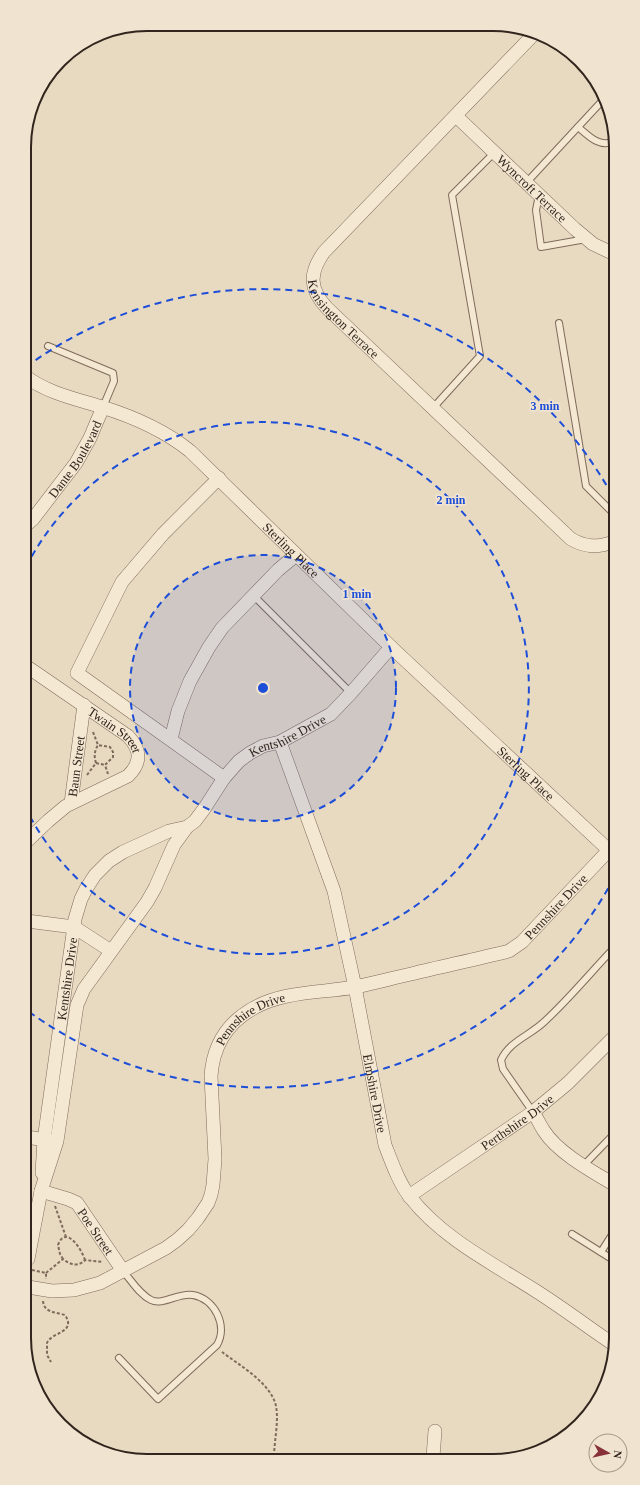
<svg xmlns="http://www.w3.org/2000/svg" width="640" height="1485" font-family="Georgia,serif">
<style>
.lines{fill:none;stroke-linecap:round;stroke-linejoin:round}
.lane-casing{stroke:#7f6b5b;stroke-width:8}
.street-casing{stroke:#7f6b5b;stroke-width:14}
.path{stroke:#7f6b5b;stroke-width:2;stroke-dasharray:3 2;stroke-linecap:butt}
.lane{stroke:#f4e8d3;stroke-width:6}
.street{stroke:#f4e8d3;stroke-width:13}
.ring{fill:none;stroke:#1d4ed8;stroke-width:2;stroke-dasharray:7 5}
.labels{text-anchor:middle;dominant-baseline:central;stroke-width:3.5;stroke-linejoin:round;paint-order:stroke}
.street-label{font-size:13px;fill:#31251d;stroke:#f0e4d0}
.rim{fill:none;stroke:#31251d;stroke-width:2}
.centre{fill:#1d4ed8;stroke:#f0e4d0;stroke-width:2}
.ring-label{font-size:12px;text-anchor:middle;font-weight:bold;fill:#1d4ed8;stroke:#f0e4d0;stroke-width:3.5;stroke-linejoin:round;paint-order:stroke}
</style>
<rect width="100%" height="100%" fill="#e8d9c1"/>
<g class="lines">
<g class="lane-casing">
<g id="lane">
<path d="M578,127C588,135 598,147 612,142"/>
<polyline points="527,182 603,100"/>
<polyline points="539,195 536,210 541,247 586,239"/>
<polyline points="559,323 586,486 613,513"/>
<polyline points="48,346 113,373 114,381 103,407"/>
<polyline points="433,408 480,356 452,195 495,152"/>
<polyline points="253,595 351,693"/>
<path d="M533,1112L503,1069L501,1060C510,1041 529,1036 544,1022C569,999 591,972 614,948"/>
<polyline points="584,1165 615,1133"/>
<polyline points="572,1234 615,1261"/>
<polyline points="601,1252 615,1230"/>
<path d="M119,1358L158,1399L217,1345C228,1326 215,1299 193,1295C179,1292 163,1306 151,1300C139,1294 131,1280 123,1271"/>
</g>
</g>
<g class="street-casing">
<g id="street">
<path id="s1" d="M535,33L324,252C309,273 309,289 327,308L571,539C585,547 597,548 613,542"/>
<path id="s2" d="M456,116L575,229L593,244L612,253"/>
<path id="s3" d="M25,376C47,393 76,399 102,407C134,417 164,430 190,451L391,647L614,855"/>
<polyline points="219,478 163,534 122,582 77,673 224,778"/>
<path id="s4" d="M25,526L33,519L76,463L90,438L103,407"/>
<path id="s5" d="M26,666L128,736C141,750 142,762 128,776L66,806L48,821L26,842"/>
<polyline points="171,739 178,711 190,681 209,647 222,628 278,570 296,555"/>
<path id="s6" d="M280,742L334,891L355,987L385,1145C392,1163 399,1183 410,1197C442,1238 492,1263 536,1291C563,1308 589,1328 616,1346"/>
<path id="s7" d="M71,803L84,705"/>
<polyline points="27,921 74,927 111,951"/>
<path d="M533,1112C537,1118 540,1125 544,1131C558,1153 593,1172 615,1185"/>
<polyline points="27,1137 51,1141"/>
<path id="s8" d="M42,1173L44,1140L75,919L81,899L86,889L95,875L109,861L123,852L169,831L187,827"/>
<path id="s9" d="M41,1191L68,1199L77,1203L123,1271"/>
<path id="s10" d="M409,1196L533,1112L568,1083L615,1036"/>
<path id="s11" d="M28,1259L41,1191L57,1141L77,1005L84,989L147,902L155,888L174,845L187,827L195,821L204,809L224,778L239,761L250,753L263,746L280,742L331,714L351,693L391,647"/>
<path id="s12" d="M28,1287L52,1291L74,1290L100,1283L166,1248L177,1240L188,1230L198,1218L208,1203L211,1195L213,1185L215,1159L211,1076C213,1047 226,1024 252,1009C282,991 321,993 355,987C374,983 393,978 411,974C444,966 477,959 509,951L522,942L609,850"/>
<polyline points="433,1457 435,1431"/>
</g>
</g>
<g class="path">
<polyline points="93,732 98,745 110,747 113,752 113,757 105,765 108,774"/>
<path d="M96,763C94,756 94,752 98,745"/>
<polyline points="87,775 96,763 105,765"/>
<polyline points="55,1206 66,1237"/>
<path d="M63,1259L60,1254L58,1245C66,1224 82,1250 85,1260"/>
<polyline points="32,1270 46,1273 46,1279"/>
<path d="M46,1273L63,1259C70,1265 79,1267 85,1260L103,1262"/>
<path d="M43,1301C44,1313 56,1312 65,1315C77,1333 51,1332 47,1343V1355L51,1362"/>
<path d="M222,1352C239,1365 271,1383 276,1406C279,1422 274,1441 274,1458"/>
</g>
<use href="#lane" class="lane"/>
<use href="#street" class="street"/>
</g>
<circle cx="263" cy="688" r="133" fill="#1d4ed8" fill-opacity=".12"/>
<g class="ring">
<circle cx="263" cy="688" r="133"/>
<path d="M26 567A266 266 0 1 1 27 811"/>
<path d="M614 878A399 399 0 0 1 28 1011M26 367A399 399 0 0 1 612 495"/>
</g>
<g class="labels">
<g class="street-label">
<text stroke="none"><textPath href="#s2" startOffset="105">Wyncroft Terrace</textPath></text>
<text stroke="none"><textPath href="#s1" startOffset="385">Kensington Terrace</textPath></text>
<text stroke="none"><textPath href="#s4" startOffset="84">Dante Boulevard</textPath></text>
<text stroke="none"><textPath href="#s3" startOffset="324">Sterling Place</textPath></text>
<text stroke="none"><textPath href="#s5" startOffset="110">Twain Street</textPath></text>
<text stroke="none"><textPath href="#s11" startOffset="609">Kentshire Drive</textPath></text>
<text stroke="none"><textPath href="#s7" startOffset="37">Baun Street</textPath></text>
<text stroke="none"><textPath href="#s3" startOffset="648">Sterling Place</textPath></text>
<text stroke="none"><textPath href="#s12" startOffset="749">Pennshire Drive</textPath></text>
<text stroke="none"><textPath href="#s8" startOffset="196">Kentshire Drive</textPath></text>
<text stroke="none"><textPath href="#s12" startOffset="413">Pennshire Drive</textPath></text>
<text stroke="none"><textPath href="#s6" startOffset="365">Elmshire Drive</textPath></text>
<text stroke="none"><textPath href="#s10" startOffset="131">Perthshire Drive</textPath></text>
<text stroke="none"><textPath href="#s9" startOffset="72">Poe Street</textPath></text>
</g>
</g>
<path d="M0 0H640V1485H0ZM147 31H493A116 116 0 0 1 609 147V1338A116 116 0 0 1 493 1454H147A116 116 0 0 1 31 1338V147A116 116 0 0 1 147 31Z" fill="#f0e4d0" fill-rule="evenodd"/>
<path class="rim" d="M147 31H493A116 116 0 0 1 609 147V1338A116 116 0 0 1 493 1454H147A116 116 0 0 1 31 1338V147A116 116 0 0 1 147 31Z"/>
<circle cx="263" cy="688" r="6" class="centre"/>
<g class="ring-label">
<text x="545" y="410">3 min</text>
<text x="451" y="504">2 min</text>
<text x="357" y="598">1 min</text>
</g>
<g transform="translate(608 1453) rotate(98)"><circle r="19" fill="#f0e4d0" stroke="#a49888"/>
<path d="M0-3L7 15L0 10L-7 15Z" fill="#873239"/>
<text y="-6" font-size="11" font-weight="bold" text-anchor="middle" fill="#31251d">N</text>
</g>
</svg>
